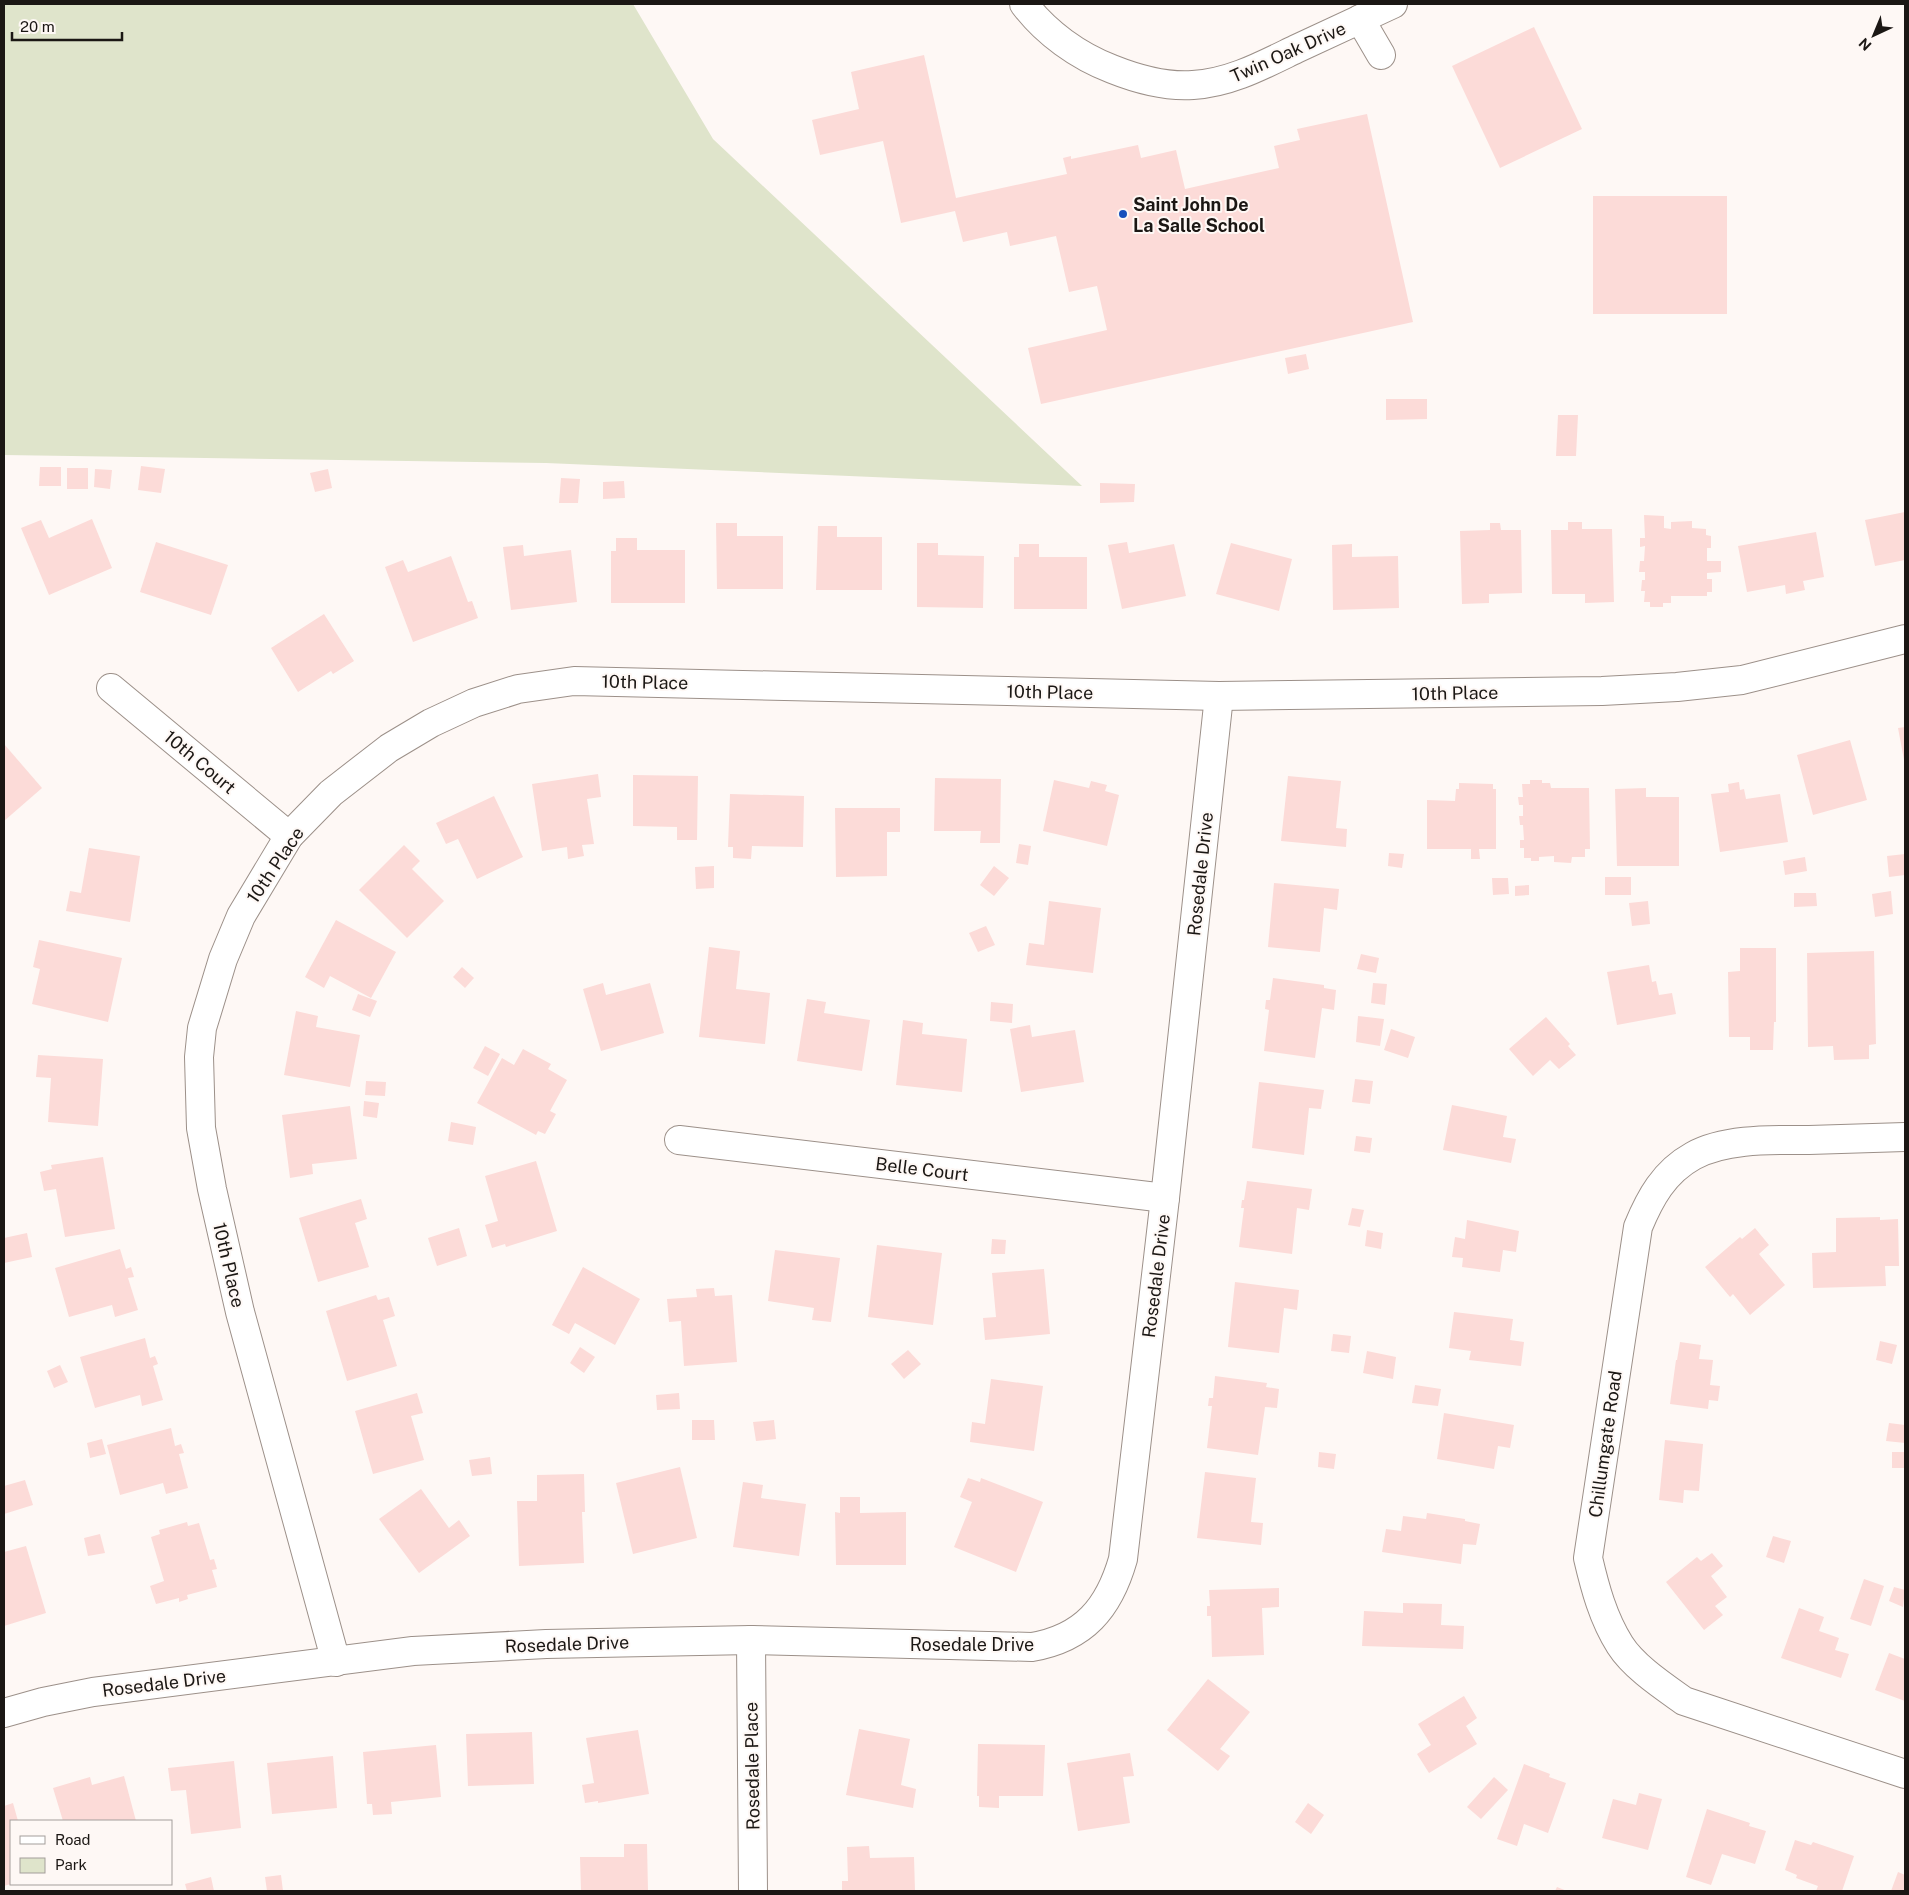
<svg xmlns="http://www.w3.org/2000/svg" width="1909" height="1895" font-family="'Public Sans',sans-serif">
<style>
.green{fill:#dfe4cb}
.building{fill:#fcdbd8}
.lines{fill:none;stroke-linecap:round;stroke-linejoin:round}
.minor-casing{stroke:#9c9089;stroke-width:30}
.minor{stroke:#fff;stroke-width:28}
.poi-dot{fill:#1750bc;stroke:#fef8f5;stroke-width:2}
.labels{text-anchor:middle;dominant-baseline:central;stroke-width:4;stroke-linejoin:round;paint-order:stroke}
.street-label{font-size:18px;fill:#1b1714;stroke:#fef8f5}
.poi-label{font-size:18px;font-weight:bold;fill:#1b1714;stroke:#fef8f5;text-anchor:start}
</style>
<rect width="100%" height="100%" fill="#fef8f5"/>
<polygon class="green" points="4,4 633,4 713,139 1082,486 546,463 4,455"/>
<g class="building">
<polygon points="1534,27 1582,129 1500,168 1452,66"/>
<polygon points="924,55 956,198 1067,174 1063,158 1071,156 1071,159 1138,145 1141,158 1176,150 1185,189 1279,168 1274,146 1300,140 1297,129 1367,114 1413,322 1041,404 1028,348 1107,330 1097,286 1069,292 1056,236 1010,246 1007,232 963,242 955,211 901,223 883,141 820,155 812,120 859,109 851,72"/>
<rect x="1593" y="196" width="134" height="118"/>
<polygon points="1306,354 1309,369 1288,374 1285,358"/>
<polygon points="1386,399 1427,399 1427,419 1386,420"/>
<polygon points="1558,415 1578,415 1576,456 1556,456"/>
<polygon points="141,466 165,469 161,493 138,490"/>
<polygon points="40,467 61,467 61,486 39,486"/>
<rect x="67" y="468" width="21" height="21"/>
<polygon points="95,469 112,470 110,489 94,487"/>
<polygon points="328,469 332,488 315,492 310,473"/>
<polygon points="561,478 580,479 578,503 559,503"/>
<polygon points="624,481 625,498 603,499 603,482"/>
<polygon points="1100,483 1135,484 1134,502 1100,503"/>
<polygon points="1905,512 1905,560 1875,566 1865,520"/>
<polygon points="1644,515 1664,516 1664,528 1671,529 1671,522 1692,521 1692,528 1706,529 1706,535 1711,536 1711,548 1707,548 1707,561 1721,561 1721,572 1707,573 1707,579 1712,579 1712,592 1707,592 1707,596 1671,596 1671,603 1663,603 1663,607 1650,607 1650,602 1644,602 1645,591 1641,591 1642,580 1645,580 1645,572 1639,572 1640,561 1644,561 1645,546 1640,547 1640,538 1645,538"/>
<polygon points="92,519 112,568 49,595 21,528 41,520 49,538"/>
<polygon points="1568,522 1582,522 1582,529 1612,529 1614,602 1585,603 1585,594 1552,594 1551,530 1568,530"/>
<polygon points="716,523 737,523 737,536 783,536 783,589 717,589"/>
<polygon points="1490,523 1500,523 1501,530 1521,530 1522,593 1489,594 1489,603 1462,604 1460,531 1490,530"/>
<polygon points="818,526 837,526 837,537 882,537 882,590 816,590"/>
<polygon points="1816,532 1824,577 1803,581 1805,590 1786,594 1785,585 1747,592 1738,546"/>
<polygon points="616,538 637,538 637,550 685,550 685,603 611,603 611,551 616,551"/>
<polygon points="156,542 228,565 211,615 140,592"/>
<polygon points="1127,542 1129,553 1174,544 1186,596 1122,609 1108,545"/>
<polygon points="917,543 938,543 938,555 984,556 983,608 917,607"/>
<polygon points="1231,543 1292,559 1279,611 1216,594"/>
<polygon points="1019,544 1039,544 1039,557 1087,557 1087,609 1014,609 1014,557 1019,557"/>
<polygon points="1352,544 1352,557 1398,556 1399,608 1333,610 1332,545"/>
<polygon points="523,545 524,556 571,550 577,602 511,610 503,547"/>
<polygon points="451,556 468,602 472,601 478,618 413,642 385,567 403,560 408,572"/>
<polygon points="324,614 354,661 333,674 331,671 298,692 271,648"/>
<polygon points="1905,727 1905,760 1904,760 1898,728"/>
<polygon points="1850,740 1867,800 1813,815 1797,755"/>
<polygon points="4,744 42,788 4,821"/>
<polygon points="598,774 601,797 587,799 594,844 582,845 584,856 568,859 567,847 542,851 532,784"/>
<polygon points="633,775 698,776 697,840 677,840 677,827 633,826"/>
<polygon points="1288,776 1341,781 1336,828 1347,829 1346,847 1281,841"/>
<polygon points="935,778 1001,779 1000,843 980,843 981,831 934,831"/>
<polygon points="1054,780 1089,788 1091,781 1107,785 1105,791 1119,795 1107,846 1043,831"/>
<polygon points="1530,780 1542,780 1542,783 1550,783 1551,788 1589,788 1590,849 1585,849 1585,857 1572,857 1571,863 1554,862 1554,856 1539,857 1539,861 1531,861 1531,858 1524,858 1524,848 1520,848 1520,840 1524,840 1523,825 1520,825 1519,816 1523,816 1523,805 1519,805 1518,797 1523,797 1522,784 1530,784"/>
<polygon points="1739,782 1740,790 1744,789 1746,799 1780,794 1788,842 1720,852 1711,794 1729,792 1728,784"/>
<polygon points="1459,783 1493,784 1493,789 1496,789 1496,849 1479,849 1480,859 1471,859 1471,849 1427,849 1427,800 1455,801 1456,789 1459,789"/>
<polygon points="1646,788 1646,797 1679,797 1679,866 1617,866 1615,789"/>
<polygon points="730,794 804,796 803,847 752,846 751,859 733,858 733,847 728,847"/>
<polygon points="494,796 523,857 477,879 458,839 446,844 436,823"/>
<polygon points="835,808 900,808 900,832 887,832 887,876 836,877"/>
<polygon points="1019,844 1031,846 1028,865 1016,863"/>
<polygon points="404,845 420,861 412,869 444,901 407,938 359,890"/>
<polygon points="89,848 140,856 130,922 66,911 70,891 81,893"/>
<polygon points="1389,853 1404,854 1402,868 1388,866"/>
<polygon points="1905,854 1905,875 1889,877 1887,856"/>
<polygon points="1805,857 1807,871 1785,875 1783,861"/>
<polygon points="714,866 714,888 696,889 695,867"/>
<polygon points="994,866 1009,878 994,896 980,885"/>
<rect x="1605" y="877" width="26" height="18"/>
<polygon points="1492,878 1508,878 1509,894 1493,895"/>
<polygon points="1274,883 1339,889 1337,910 1324,908 1320,952 1268,947"/>
<polygon points="1529,885 1529,895 1515,896 1515,886"/>
<polygon points="1891,891 1893,914 1875,917 1872,894"/>
<polygon points="1794,893 1816,893 1817,906 1794,907"/>
<polygon points="1049,901 1101,908 1093,973 1026,965 1029,943 1044,945"/>
<polygon points="1648,901 1650,924 1632,926 1629,903"/>
<polygon points="336,920 396,952 371,998 330,976 324,988 305,977"/>
<polygon points="986,926 995,945 978,952 969,933"/>
<polygon points="39,940 122,958 108,1022 32,1004 40,969 33,967"/>
<polygon points="709,947 740,951 736,989 770,993 765,1044 699,1037"/>
<polygon points="1740,948 1776,948 1776,1022 1774,1022 1773,1050 1750,1050 1750,1037 1729,1037 1728,972 1740,971"/>
<polygon points="1874,951 1876,1044 1869,1045 1869,1059 1834,1060 1833,1046 1808,1047 1807,953"/>
<polygon points="1361,954 1379,958 1376,973 1357,969"/>
<polygon points="1649,965 1652,982 1656,981 1659,995 1672,993 1676,1014 1617,1025 1607,972"/>
<polygon points="462,967 474,978 465,988 453,977"/>
<polygon points="1273,978 1324,985 1324,988 1336,990 1334,1010 1322,1008 1315,1058 1264,1051 1269,1010 1265,1009 1266,1000 1270,1000"/>
<polygon points="603,983 606,995 650,983 664,1033 601,1051 583,989"/>
<polygon points="1373,983 1387,984 1385,1005 1371,1003"/>
<polygon points="358,994 377,1001 370,1017 352,1010"/>
<polygon points="807,999 826,1002 824,1013 870,1020 862,1071 797,1061"/>
<polygon points="991,1002 1013,1004 1012,1023 990,1021"/>
<polygon points="296,1011 318,1016 316,1027 360,1035 350,1087 284,1075"/>
<polygon points="1358,1016 1384,1019 1380,1046 1356,1042"/>
<polygon points="1546,1017 1570,1044 1568,1046 1576,1055 1559,1069 1550,1060 1533,1076 1509,1049"/>
<polygon points="903,1020 923,1023 922,1034 967,1039 962,1092 896,1085"/>
<polygon points="1030,1025 1032,1037 1075,1030 1084,1082 1021,1092 1010,1029"/>
<polygon points="1391,1029 1415,1037 1408,1058 1384,1050"/>
<polygon points="485,1046 500,1054 488,1076 473,1068"/>
<polygon points="523,1049 551,1064 548,1069 567,1080 550,1111 556,1114 545,1134 538,1131 536,1135 477,1103 502,1058 514,1065"/>
<polygon points="38,1055 103,1059 98,1126 48,1122 51,1078 36,1077"/>
<polygon points="1355,1079 1373,1081 1370,1104 1352,1102"/>
<polygon points="366,1081 386,1082 385,1096 365,1095"/>
<polygon points="1259,1082 1324,1090 1321,1109 1309,1108 1304,1155 1252,1148"/>
<polygon points="364,1101 379,1103 377,1118 363,1116"/>
<polygon points="1452,1105 1507,1116 1503,1137 1516,1139 1511,1163 1443,1150"/>
<polygon points="350,1106 357,1159 312,1164 313,1174 290,1178 282,1115"/>
<polygon points="451,1122 476,1127 473,1145 448,1141"/>
<polygon points="1356,1136 1372,1138 1370,1153 1354,1151"/>
<polygon points="103,1157 115,1229 65,1237 56,1189 44,1191 40,1172 52,1169 51,1165"/>
<polygon points="536,1161 557,1231 506,1247 505,1244 492,1248 485,1225 498,1221 485,1176"/>
<polygon points="1247,1181 1312,1189 1309,1210 1297,1208 1292,1254 1239,1247 1244,1208 1241,1208 1242,1200 1244,1200"/>
<polygon points="361,1199 367,1219 355,1223 369,1267 318,1282 299,1218"/>
<polygon points="1352,1208 1364,1210 1360,1227 1348,1225"/>
<polygon points="1880,1217 1880,1220 1898,1219 1899,1266 1885,1266 1886,1286 1813,1288 1812,1253 1836,1252 1836,1218"/>
<polygon points="1467,1220 1519,1231 1516,1252 1503,1250 1500,1272 1462,1267 1463,1258 1452,1257 1455,1237 1465,1239"/>
<polygon points="459,1228 467,1256 437,1266 428,1238"/>
<polygon points="1755,1228 1769,1245 1759,1254 1785,1285 1750,1315 1733,1294 1730,1297 1705,1267 1740,1237 1742,1239"/>
<polygon points="1367,1230 1383,1233 1381,1249 1365,1246"/>
<polygon points="27,1233 32,1257 4,1263 4,1238"/>
<polygon points="992,1239 1006,1240 1005,1254 991,1254"/>
<polygon points="877,1245 942,1253 933,1325 868,1317"/>
<polygon points="120,1249 126,1269 131,1267 134,1277 128,1278 138,1310 115,1317 112,1305 69,1317 55,1268"/>
<polygon points="775,1250 840,1258 831,1322 812,1320 814,1308 768,1301"/>
<polygon points="583,1267 640,1299 615,1345 575,1323 569,1334 552,1325"/>
<polygon points="1044,1269 1050,1334 985,1340 983,1318 996,1317 992,1273"/>
<polygon points="1235,1282 1299,1290 1297,1310 1284,1308 1279,1353 1228,1347"/>
<polygon points="714,1288 715,1296 732,1295 737,1362 684,1366 681,1321 669,1322 667,1299 697,1297 696,1289"/>
<polygon points="376,1295 378,1300 389,1297 395,1316 383,1320 397,1366 347,1381 326,1311"/>
<polygon points="1454,1312 1513,1319 1510,1340 1524,1342 1521,1366 1469,1360 1471,1351 1449,1348"/>
<polygon points="1333,1334 1351,1336 1349,1353 1331,1351"/>
<polygon points="145,1338 150,1358 155,1356 158,1364 153,1366 163,1400 142,1406 140,1395 95,1408 80,1357"/>
<polygon points="1880,1341 1897,1345 1892,1364 1876,1360"/>
<polygon points="1680,1342 1701,1345 1699,1359 1713,1360 1710,1385 1720,1386 1718,1401 1709,1400 1708,1409 1670,1404 1676,1360 1677,1360"/>
<polygon points="580,1347 595,1357 584,1373 570,1363"/>
<polygon points="908,1350 921,1364 904,1379 891,1364"/>
<polygon points="1367,1351 1396,1357 1393,1379 1363,1373"/>
<polygon points="60,1365 68,1382 54,1388 47,1371"/>
<polygon points="1215,1376 1267,1383 1266,1387 1279,1389 1277,1408 1265,1407 1258,1455 1207,1448 1212,1406 1208,1406 1209,1398 1213,1398"/>
<polygon points="991,1379 1043,1386 1034,1451 970,1442 972,1422 985,1424"/>
<polygon points="1415,1385 1441,1389 1438,1406 1412,1403"/>
<polygon points="417,1393 423,1413 411,1416 424,1460 373,1474 355,1411"/>
<polygon points="679,1393 680,1409 657,1410 656,1395"/>
<polygon points="1444,1413 1514,1425 1510,1448 1498,1446 1494,1469 1437,1459"/>
<polygon points="692,1420 714,1420 715,1440 692,1440"/>
<polygon points="774,1420 776,1439 756,1441 753,1422"/>
<polygon points="1889,1423 1905,1425 1905,1443 1886,1441"/>
<polygon points="171,1428 175,1446 181,1444 184,1453 179,1454 188,1488 166,1494 163,1483 120,1495 107,1445"/>
<polygon points="102,1439 106,1454 90,1458 87,1443"/>
<polygon points="1665,1440 1703,1444 1699,1491 1684,1490 1683,1503 1659,1500"/>
<polygon points="1319,1452 1336,1454 1334,1469 1318,1467"/>
<rect x="1892" y="1452" width="13" height="16"/>
<polygon points="490,1457 492,1474 472,1476 469,1460"/>
<polygon points="680,1467 697,1538 633,1554 616,1483"/>
<polygon points="1205,1472 1256,1478 1251,1522 1263,1523 1261,1545 1197,1538"/>
<polygon points="584,1474 585,1512 582,1512 584,1563 519,1566 517,1501 537,1501 537,1475"/>
<polygon points="968,1478 980,1482 981,1478 1043,1502 1016,1572 954,1547 972,1502 960,1497"/>
<polygon points="25,1480 33,1505 4,1514 4,1486"/>
<polygon points="743,1482 763,1485 761,1498 806,1504 799,1556 733,1547"/>
<polygon points="421,1489 449,1528 459,1520 470,1536 419,1573 379,1519"/>
<polygon points="840,1497 860,1497 860,1513 906,1512 906,1565 836,1565 835,1512 840,1513"/>
<polygon points="1427,1513 1465,1519 1465,1521 1480,1524 1476,1545 1463,1544 1461,1564 1382,1552 1386,1529 1401,1531 1403,1516 1426,1519"/>
<polygon points="187,1522 188,1526 199,1523 210,1560 214,1559 217,1569 212,1570 217,1587 187,1595 188,1599 179,1602 179,1598 156,1604 150,1586 164,1581 151,1537 160,1534 159,1530"/>
<polygon points="100,1534 105,1553 88,1556 84,1538"/>
<polygon points="1773,1536 1791,1541 1784,1563 1766,1557"/>
<polygon points="26,1546 46,1613 4,1626 4,1552"/>
<polygon points="1712,1553 1723,1566 1711,1576 1727,1597 1715,1606 1723,1615 1704,1630 1666,1582 1697,1557 1701,1561"/>
<polygon points="1864,1579 1884,1586 1871,1626 1850,1619"/>
<polygon points="1894,1587 1905,1590 1903,1607 1889,1601"/>
<polygon points="1279,1588 1279,1607 1262,1608 1264,1655 1212,1657 1211,1616 1207,1616 1207,1606 1210,1606 1209,1590"/>
<polygon points="1403,1603 1442,1604 1441,1625 1464,1626 1463,1649 1362,1646 1364,1611 1403,1613"/>
<polygon points="1799,1608 1824,1617 1819,1631 1839,1638 1835,1650 1849,1654 1841,1678 1781,1658"/>
<polygon points="1889,1653 1905,1659 1905,1701 1875,1690"/>
<polygon points="1208,1679 1250,1712 1220,1749 1230,1756 1218,1771 1167,1730"/>
<polygon points="1464,1696 1477,1718 1466,1726 1477,1744 1429,1773 1417,1754 1431,1745 1418,1724"/>
<polygon points="859,1729 910,1739 901,1785 916,1789 913,1808 846,1795"/>
<polygon points="638,1730 649,1794 598,1803 598,1801 585,1803 582,1785 594,1783 586,1738"/>
<polygon points="532,1732 534,1784 468,1786 466,1734"/>
<polygon points="978,1744 1045,1745 1043,1796 999,1796 999,1808 979,1807 979,1796 977,1796"/>
<polygon points="436,1745 441,1797 391,1802 392,1814 373,1815 372,1804 367,1804 363,1752"/>
<polygon points="1130,1753 1134,1776 1123,1777 1130,1823 1078,1831 1067,1763"/>
<polygon points="333,1756 337,1808 272,1814 267,1763"/>
<polygon points="234,1761 241,1828 191,1834 186,1790 171,1791 168,1768"/>
<polygon points="1524,1764 1550,1774 1549,1777 1566,1783 1548,1833 1524,1824 1517,1846 1497,1839"/>
<polygon points="124,1776 136,1821 63,1821 53,1788 90,1777 92,1785"/>
<polygon points="1494,1777 1508,1790 1481,1819 1467,1807"/>
<polygon points="1639,1793 1662,1799 1648,1850 1602,1838 1613,1799 1636,1805"/>
<polygon points="13,1803 18,1821 11,1821 11,1884 4,1886 4,1806"/>
<polygon points="1308,1803 1324,1815 1311,1834 1295,1822"/>
<polygon points="1707,1809 1750,1823 1749,1826 1766,1831 1755,1864 1722,1854 1711,1885 1686,1877"/>
<polygon points="1795,1840 1811,1845 1813,1842 1854,1856 1842,1891 1816,1891 1818,1886 1796,1878 1797,1875 1785,1870"/>
<polygon points="624,1844 647,1844 648,1891 581,1891 580,1857 624,1857"/>
<polygon points="869,1846 870,1858 914,1857 915,1891 842,1891 842,1881 848,1881 847,1847"/>
<polygon points="1898,1872 1905,1875 1905,1891 1891,1891"/>
<polygon points="281,1875 283,1891 267,1891 265,1877"/>
<polygon points="211,1877 214,1891 187,1891 185,1884"/>
<polygon points="1557,1887 1567,1891 1555,1891"/>
</g>
<g class="lines">
<g class="minor-casing">
<g id="minor">
<path d="M1024,4C1046,33 1078,56 1112,69C1137,79 1165,87 1193,85C1230,83 1263,65 1296,49C1329,34 1361,19 1393,4"/>
<polyline points="1360,19 1381,55"/>
<polyline points="111,688 289,836"/>
<path d="M1905,1137C1873,1138 1841,1139 1809,1140C1774,1140 1725,1138 1693,1156C1664,1172 1650,1198 1638,1227L1588,1558C1595,1588 1603,1618 1620,1645C1634,1667 1663,1686 1684,1701L1905,1774"/>
<polyline points="679,1140 1165,1198"/>
<polyline points="751,1640 753,1891"/>
<polyline points="336,1662 240,1312 212,1189 201,1128 199,1057 202,1028 223,959 241,916 289,836 331,793 389,748 431,723 474,703 518,689 574,681 1219,696 1602,691 1677,687 1742,680 1905,639"/>
<path d="M4,1713L43,1702L93,1692L413,1651L546,1644L751,1640L1032,1647C1084,1638 1109,1608 1123,1559L1165,1198L1219,696"/>
</g>
</g>
<use href="#minor" class="minor"/>
</g>
<circle class="poi-dot" cx="1123" cy="214" r="5"/>
<g class="labels">
<g class="street-label">
<text transform="translate(1288 52) rotate(-24)">Twin Oak Drive</text>
<text transform="translate(645 682) rotate(1)">10th Place</text>
<text transform="translate(1050 692) rotate(1)">10th Place</text>
<text transform="translate(1455 693) rotate(-1)">10th Place</text>
<text transform="translate(200 762) rotate(40)">10th Court</text>
<text transform="translate(275 865) rotate(-56)">10th Place</text>
<text transform="translate(1200 874) rotate(-84)">Rosedale Drive</text>
<text transform="translate(922 1169) rotate(7)">Belle Court</text>
<text transform="translate(229 1265) rotate(77)">10th Place</text>
<text transform="translate(1156 1276) rotate(-83)">Rosedale Drive</text>
<text transform="translate(1605 1444) rotate(-82)">Chillumgate Road</text>
<text transform="translate(567 1644) rotate(-2)">Rosedale Drive</text>
<text x="972" y="1644">Rosedale Drive</text>
<text transform="translate(164 1683) rotate(-7)">Rosedale Drive</text>
<text transform="translate(752 1766) rotate(-91)">Rosedale Place</text>
</g>
<g class="poi-label">
<text x="1133" y="204">Saint John De<tspan x="1133" dy="21">La Salle School</tspan></text>
</g>
</g>
<rect width="1909" height="1895" fill="none" stroke="#1b1714" stroke-width="10"/>
<rect x="10" y="1820" width="162" height="65" fill="#fef8f5" stroke="#a39e9b"/>
<rect x="20" y="1836" width="25" height="8" fill="#ffffff" stroke="#a39e9b"/>
<text x="55" y="1845" font-size="15" fill="#1b1714">Road</text>
<rect x="20" y="1858" width="25" height="15" fill="#dfe4cb" stroke="#a39e9b"/>
<text x="55" y="1870" font-size="15" fill="#1b1714">Park</text>
<g transform="translate(1874 35) rotate(224)" stroke="#fef8f5" stroke-width="4" paint-order="stroke">
<path d="M0-4L9 19L0 12L-9 19Z" fill="#1b1714"/>
<text y="-8" font-size="14" font-weight="bold" text-anchor="middle" fill="#1b1714">N</text>
</g>
<path d="M12 32v8h110v-8" fill="none" stroke="#1b1714" stroke-width="2.5"/>
<text x="20" y="32" font-size="15" fill="#1b1714" stroke="#fef8f5" stroke-width="4" paint-order="stroke">20 m</text>
</svg>
